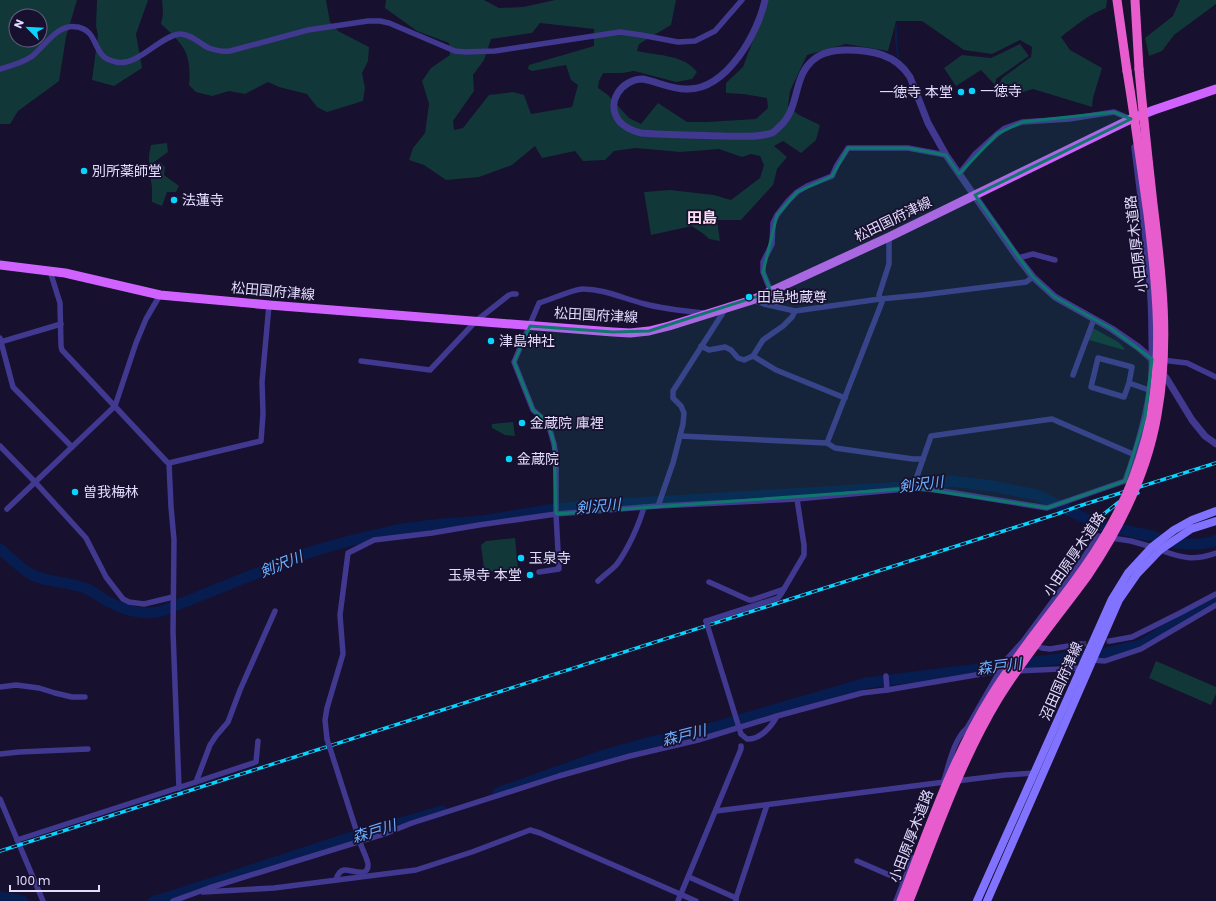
<svg xmlns="http://www.w3.org/2000/svg" width="1216" height="901" font-family="Poppins,'Noto Sans JP',sans-serif">
<style>
.green{fill:#123738;fill-rule:evenodd}
.lines{fill:none;stroke-linecap:round;stroke-linejoin:round}
.stream{stroke:#071c4f;stroke-width:2}
.river{stroke:#071c4f;stroke-width:11}
.minor-tunnel{stroke:#362f4d;stroke-width:5.5;stroke-dasharray:5.5 3;stroke-linecap:butt}
.minor{stroke:#413890;stroke-width:5.5}
.tertiary{stroke:#413890;stroke-width:7}
.secondary{stroke:#8173ff;stroke-width:8}
.primary{stroke:#d063ff;stroke-width:9}
.trunk{stroke:#e85dce;stroke-width:9}
.rail-casing{stroke:#08d5ff;stroke-width:3.5}
.rail{stroke:#17102e;stroke-width:2;stroke-dasharray:6;stroke-linecap:butt}
.minor-bridge{stroke:#413890;stroke-width:5.5}
.trunk-bridge{stroke:#e85dce;stroke-width:9}
.marked{fill:#0f766e;fill-opacity:0.2;stroke:#0f766e;stroke-width:3;stroke-linejoin:round}
.poi-dot{fill:#08d5ff;stroke:#17102e;stroke-width:1.5}
.labels{text-anchor:middle;dominant-baseline:central;stroke-width:3.5;stroke-linejoin:round;paint-order:stroke}
.poi-label{font-size:14px;fill:#e3dcff;stroke:#17102e;text-anchor:start}
.street-label{font-size:14px;fill:#e3dcff;stroke:#17102e}
.neighbourhood-label{font-size:15px;font-weight:bold;fill:#ffdef1;stroke:#17102e}
.water-label{font-size:15px;font-style:italic;fill:#6ab0ff;stroke:#17102e}
</style>
<rect width="100%" height="100%" fill="#17102e"/>
<g class="green">
<path d="M0,0H77L66,37L59,81L18,111L10,124H0ZM16,16H40V40H16Z"/>
<polygon points="97,0 148,0 136,34 142,68 114,86 92,80 98,35 96,26"/>
<path d="M162,0H326L330,22L338,31L369,47L368,61L362,73L365,88L363,101L327,112L317,107L307,94L279,87L268,82L245,94L229,91L212,96L196,92L189,85C190,74 190,61 185,51C180,41 169,31 161,24L163,14Z"/>
<path d="M386,0H484L499,8L523,7L555,0H676L671,25L639,44L637,51C658,56 683,54 697,72L692,79L676,82L634,71L622,73H603L599,81L598,88L608,95L629,118L641,124L658,103L687,122H706L756,119L768,108L767,98L743,94L726,93V83L743,67L768,0H1107L1106,8C1088,15 1076,25 1061,37L1070,50L1102,68L1093,98L1092,107L1033,89L1002,98L997,88L1002,78L1031,57L1032,47L1020,40L992,54L964,50L922,21H896L888,51L846,44L807,55L790,91L788,106L799,115L820,125L816,140L801,153L783,141L774,146L787,157L777,169L773,185L741,220H717L720,241L709,239L705,235L692,226L651,235L644,192L670,190L714,195L731,200L760,178L764,165L760,156L751,154L742,157L719,149L680,152L636,148L614,151L605,160L583,161L575,151L542,158L535,146L512,165L479,177L446,180L424,165L409,160L413,148L425,133L429,104L422,81L431,68L450,55L449,43L417,31L385,8ZM540,23L594,29V46L529,65L528,69L532,71L566,65L571,80L578,85L572,107L531,114L524,95L513,92L489,95L463,128L454,130L453,121L474,91L473,75L484,60L491,39L532,33Z"/>
<polygon points="1180,0 1216,0 1216,4 1174,35 1162,51 1149,56 1145,38 1173,16"/>
<polygon points="1020,44 1029,56 996,79 995,85 981,70 956,86 944,68 962,55 991,58"/>
<polygon points="167,143 168,152 150,165 149,165 149,155 151,145"/>
<polygon points="160,162 165,167 164,175 179,186 176,192 167,192 162,206 152,202 152,187 149,170"/>
<polygon points="1093,328 1118,342 1124,348 1124,350 1089,340"/>
<polygon points="513,422 515,436 505,435 492,428 492,424"/>
<polygon points="515,538 518,570 502,574 484,569 481,545 486,541"/>
<polygon points="1156,661 1216,687 1216,694 1211,705 1149,678"/>
</g>
<g class="lines">
<polyline class="stream" points="896,26 896,40 898,57"/>
<g class="river">
<path d="M0,549C10,557 18,566 29,573C45,583 67,581 85,588C93,591 101,598 109,602C126,611 144,616 162,611L310,552L349,541L396,530L432,525L483,521L547,510L584,506L924,486L951,481L992,486L1037,495L1099,525L1152,536L1175,543L1186,544H1200L1212,542L1216,540"/>
<polyline points="498,793 604,755 647,743 698,732 866,683 1105,653 1141,645 1216,599"/>
<polyline points="0,897 23,901"/>
<polyline points="154,901 169,897 352,837 442,811"/>
</g>
<polyline class="minor-tunnel" points="1081,644 1110,641"/>
<g class="minor">
<path d="M0,69C10,66 22,63 31,57C42,49 54,29 69,27C71,26 75,27 78,27C95,31 93,45 103,56C106,59 112,61 116,62C137,67 159,37 179,34C190,33 200,44 209,48C217,51 223,52 230,51L308,30L368,21H380L389,23L455,51L465,52L495,51L620,32L641,35L678,42L695,41L715,31L742,0"/>
<polyline points="959,174 975,154 997,134 1005,128 1022,122 1069,119 1114,112 1131,119 1131,121"/>
<polyline points="1018,258 1033,254 1055,260"/>
<polyline points="50,271 60,303 61,346 62,350 167,462 169,463 261,441 263,414 262,382 269,305"/>
<polyline points="771,292 763,272 763,262 772,244 773,223 777,215 788,201 797,192 807,186 832,176 837,165 848,148 908,148 946,155"/>
<polyline points="752,300 764,304 795,311 880,299 922,295 1026,282 1033,277"/>
<polyline points="0,338 13,387 72,447"/>
<polyline points="0,342 61,324"/>
<polyline points="701,346 709,350 725,347 731,350 738,358 744,360 753,356 776,370 845,398"/>
<polyline points="753,356 763,340 783,326 792,317 795,311"/>
<polyline points="1162,360 1187,363 1216,377"/>
<polyline points="361,361 430,370 476,321 509,295 512,294 516,294"/>
<polyline points="1073,375 1094,319"/>
<polyline points="1129,383 1132,367 1098,358 1091,387 1124,397 1129,383 1149,390"/>
<polyline points="680,436 827,443 835,448 913,459 923,459"/>
<polyline points="827,443 882,302 879,295 889,264 889,237"/>
<polyline points="0,446 35,482 86,538 106,577 123,599 129,602 144,604 173,597"/>
<polyline points="169,463 171,507 174,540 173,632 179,788"/>
<polyline points="916,488 916,479 931,436 1052,419 1135,455"/>
<polyline points="658,506 673,463 683,424 684,413 681,406 673,398 673,391 726,308"/>
<polyline points="7,509 115,406 136,343 146,319 160,295"/>
<path d="M1160,550C1182,558 1193,561 1216,553"/>
<path d="M539,572L559,569L556,514V457L554,444L548,423L533,410L514,362L539,303C550,300 573,289 583,289C605,289 624,299 645,304C664,309 684,311 703,313"/>
<path d="M598,581C604,575 612,570 617,564C628,549 639,525 644,507"/>
<polyline points="709,582 749,600 752,600 784,589"/>
<polyline points="706,621 778,598 781,594 804,555 804,545 797,499"/>
<polyline points="1110,641 1132,637 1180,613 1216,594"/>
<polyline points="1033,644 1042,648 1050,649 1081,644"/>
<polyline points="1092,660 1105,661 1141,649 1216,605"/>
<polyline points="1016,671 1082,668"/>
<polyline points="886,676 887,690"/>
<polyline points="0,687 16,685 39,688 55,693 72,697 85,697"/>
<path d="M741,734L747,739C760,740 772,726 777,716L862,693L887,690L999,671"/>
<path d="M327,739L325,720L327,708L343,654L340,615L348,553L374,540L432,533L479,525L556,514L658,506L797,499L916,488L936,490L1047,508L1125,481C1137,448 1147,414 1151,378C1152,360 1151,342 1151,323C1150,264 1141,206 1134,147"/>
<polyline points="0,754 19,752 88,749"/>
<polyline points="956,781 1005,775 1035,773"/>
<polyline points="196,782 256,762 258,741"/>
<path d="M943,783C949,766 953,740 967,728L1006,660L1024,640L1070,578L1098,536L1131,541L1152,547"/>
<polyline points="0,799 43,901"/>
<polyline points="716,811 945,782"/>
<polyline points="17,840 196,782 210,745 216,736 228,722 240,690 275,611"/>
<polyline points="857,861 903,881"/>
<polyline points="689,877 736,898 736,901"/>
<path d="M336,880C337,876 339,871 344,870C351,869 369,879 368,864C367,858 363,851 361,845"/>
<polyline points="203,892 274,888 416,870 472,852 530,830 540,833 696,901"/>
<polyline points="736,898 767,805"/>
<polyline points="173,901 209,888 387,833 412,823 559,776 630,756 698,740 777,716"/>
<polyline points="678,901 741,749 741,746"/>
<polyline points="896,901 913,858"/>
</g>
<path class="tertiary" d="M765,0C758,33 727,89 688,89C673,90 658,82 643,79C622,79 605,102 619,121C625,128 633,131 641,133C668,135 696,135 723,136C739,136 756,138 772,133C774,132 777,129 779,127C799,111 793,80 810,63C819,53 833,50 846,50C871,50 896,54 910,77L928,123L946,155L1018,258L1033,277L1055,297L1112,329L1138,347L1152,359L1167,379L1192,420L1205,436L1216,444"/>
<g class="secondary">
<polyline points="977,901 1112,599 1128,573 1152,547 1174,530 1192,520 1216,511"/>
<polyline points="987,901 1119,600 1137,574 1160,550 1191,529 1216,521"/>
</g>
<polyline class="primary" points="0,265 65,273 160,295 269,305 613,332 630,333 649,331 669,326 752,300 889,237 1131,119 1154,110 1216,89"/>
<g class="trunk">
<polyline points="1117,0 1127,71"/>
<polyline points="1135,0 1139,69"/>
</g>
<g class="rail-casing">
<g id="rail">
<polyline points="1091,524 1119,502 1138,493"/>
<polyline points="0,851 1057,514 1079,506 1216,463"/>
</g>
</g>
<use href="#rail" class="rail"/>
<g class="minor-bridge">
<polyline points="706,621 741,734"/>
<polyline points="327,739 361,845"/>
</g>
<g class="trunk-bridge">
<path d="M901,901C928,831 952,759 992,695C1030,633 1084,579 1117,514C1130,490 1139,464 1146,438C1165,364 1157,288 1148,214C1141,166 1135,119 1127,71"/>
<path d="M909,901C936,833 960,762 998,699C1025,655 1058,616 1088,575C1121,526 1147,473 1157,415C1170,343 1162,276 1153,204C1148,159 1143,114 1139,69"/>
</g>
</g>
<path class="marked" d="M1114,112L1131,119L975,195L1033,277L1055,297L1112,329L1152,359L1145,417L1125,481L1047,508L916,488L556,514L554,444L548,423L533,410L514,362L530,326L613,332L649,331L771,292L763,272L777,215L797,192L832,176L848,148H908L946,155L959,174L997,134L1022,122Z"/>
<g class="poi-dot">
<circle cx="972" cy="91" r="4"/>
<circle cx="961" cy="92" r="4"/>
<circle cx="84" cy="171" r="4"/>
<circle cx="174" cy="200" r="4"/>
<circle cx="749" cy="297" r="4"/>
<circle cx="491" cy="341" r="4"/>
<circle cx="522" cy="423" r="4"/>
<circle cx="509" cy="459" r="4"/>
<circle cx="75" cy="492" r="4"/>
<circle cx="521" cy="558" r="4"/>
<circle cx="530" cy="575" r="4"/>
</g>
<g class="labels">
<g class="poi-label">
<text x="980" y="91">一徳寺</text>
<text x="953" y="92" text-anchor="end">一徳寺 本堂</text>
<text x="92" y="171">別所薬師堂</text>
<text x="182" y="200">法蓮寺</text>
<text x="757" y="297">田島地蔵尊</text>
<text x="499" y="341">津島神社</text>
<text x="530" y="423">金蔵院 庫裡</text>
<text x="517" y="459">金蔵院</text>
<text x="83" y="492">曽我梅林</text>
<text x="529" y="558">玉泉寺</text>
<text x="522" y="575" text-anchor="end">玉泉寺 本堂</text>
</g>
<g class="street-label">
<text transform="translate(893 219) rotate(-26)">松田国府津線</text>
<text transform="translate(1136 244) rotate(-97)">小田原厚木道路</text>
<text transform="translate(273 291) rotate(5)">松田国府津線</text>
<text transform="translate(596 315) rotate(3)">松田国府津線</text>
<text transform="translate(1074 554) rotate(-56)">小田原厚木道路</text>
<text transform="translate(1061 681) rotate(-66)">沼田国府津線</text>
<text transform="translate(911 836) rotate(-69)">小田原厚木道路</text>
</g>
<g class="neighbourhood-label">
<text x="702" y="217">田島</text>
</g>
<g class="water-label">
<text transform="translate(921 484) rotate(-7)">剣沢川</text>
<text transform="translate(598 506) rotate(-5)">剣沢川</text>
<text transform="translate(281 564) rotate(-22)">剣沢川</text>
<text transform="translate(999 666) rotate(-7)">森戸川</text>
<text transform="translate(684 735) rotate(-14)">森戸川</text>
<text transform="translate(374 831) rotate(-17)">森戸川</text>
</g>
</g>
<g transform="translate(28 28) rotate(294)"><circle r="19" fill="#17102e" stroke="#696282"/>
<path d="M0-3L7 15L0 10L-7 15Z" fill="#08d5ff"/>
<text y="-6" font-size="11" font-weight="bold" text-anchor="middle" fill="#e3dcff">N</text>
</g>
<path d="M10 885v6h89v-6" fill="none" stroke="#e3dcff" stroke-width="2"/>
<text x="16" y="885" font-size="12" fill="#e3dcff" stroke="#17102e" stroke-width="3" paint-order="stroke">100 m</text>
</svg>
